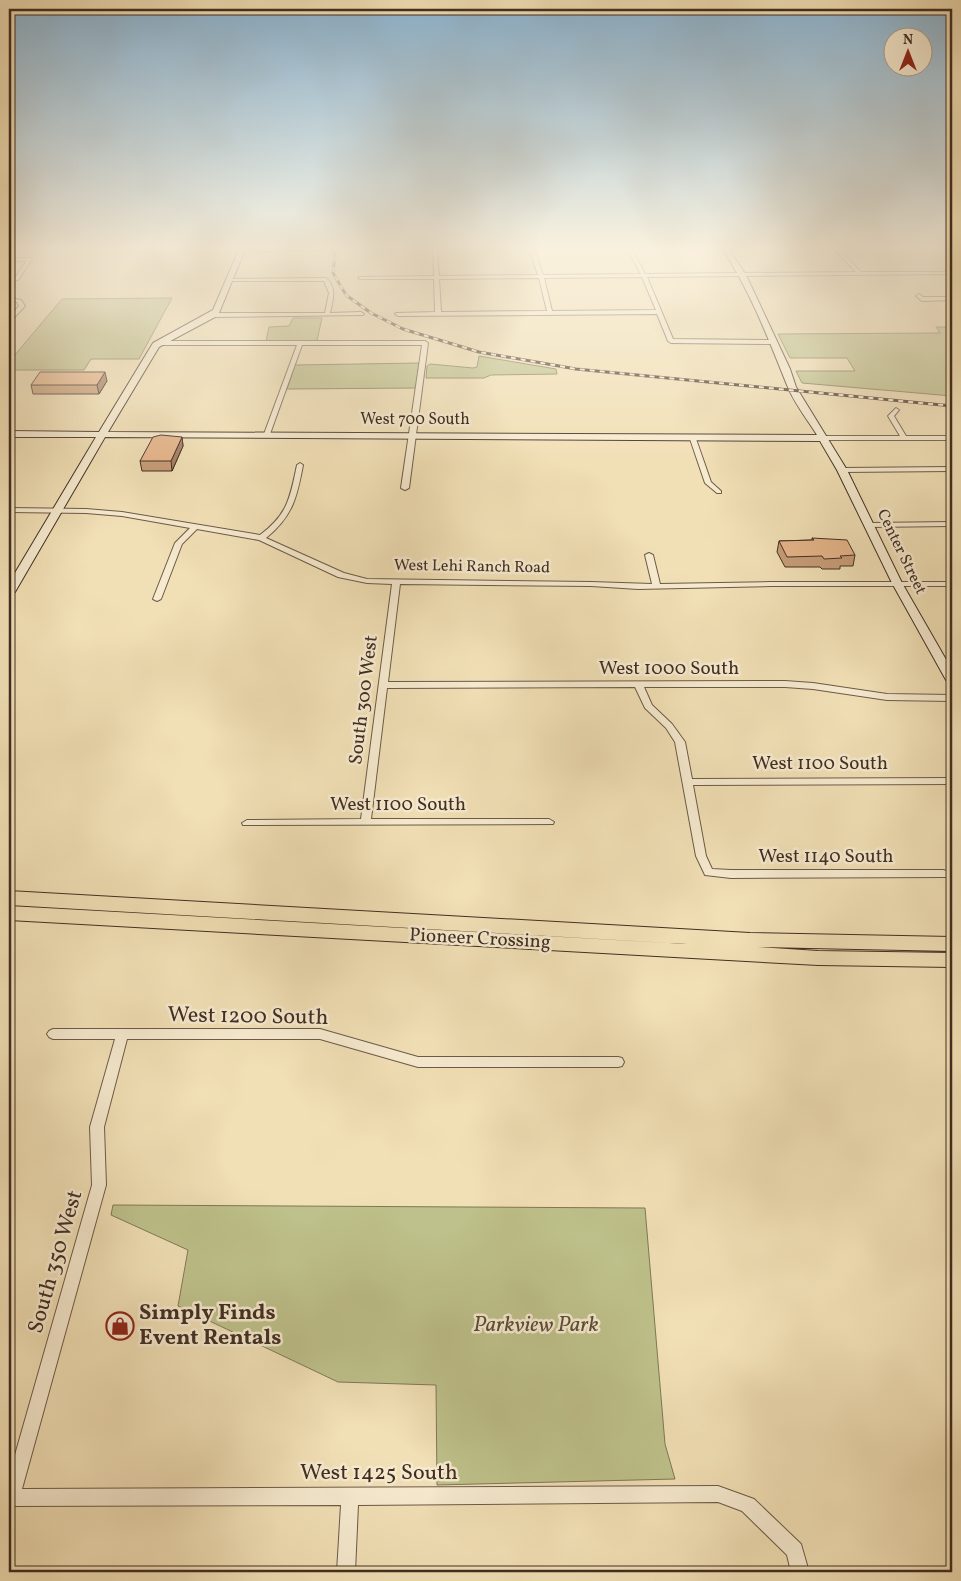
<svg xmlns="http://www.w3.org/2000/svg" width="961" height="1581" font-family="Vollkorn,serif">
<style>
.green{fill:#bec18b;stroke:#7f7857}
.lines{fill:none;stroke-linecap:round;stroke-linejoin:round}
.street-casing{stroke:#6c5a48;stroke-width:2}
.secondary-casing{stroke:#402e23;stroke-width:2}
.highway-casing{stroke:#402e23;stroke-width:2}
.street{fill:#f6eacf;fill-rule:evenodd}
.secondary{fill:#f6eacf;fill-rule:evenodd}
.highway{fill:#f1dfb5;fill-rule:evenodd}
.rail-casing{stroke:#402e23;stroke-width:3}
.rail{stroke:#f6eacf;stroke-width:2;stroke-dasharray:5;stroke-linecap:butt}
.wall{fill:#c89d78;stroke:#402e23}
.shaded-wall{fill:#a27f62;stroke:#402e23}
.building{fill:#e8b68c;stroke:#402e23}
.labels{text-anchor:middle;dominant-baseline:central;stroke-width:5;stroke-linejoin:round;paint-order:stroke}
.far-street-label{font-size:16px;fill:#402e23;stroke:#f6eacf}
.street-label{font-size:19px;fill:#402e23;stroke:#f6eacf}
.near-street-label{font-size:22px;fill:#402e23;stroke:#f6eacf}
.near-poi-label{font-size:22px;font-weight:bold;fill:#402e23;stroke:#f6eacf;text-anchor:start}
.near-park-label{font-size:22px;font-style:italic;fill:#594b38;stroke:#f6eacf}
</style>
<rect width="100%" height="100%" fill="#f1dfb5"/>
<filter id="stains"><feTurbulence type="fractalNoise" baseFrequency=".004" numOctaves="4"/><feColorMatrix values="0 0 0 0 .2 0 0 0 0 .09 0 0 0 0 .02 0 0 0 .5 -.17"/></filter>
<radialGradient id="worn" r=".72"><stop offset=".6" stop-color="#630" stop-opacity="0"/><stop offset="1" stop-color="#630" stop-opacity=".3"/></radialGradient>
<g class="green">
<polygon points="172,298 139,359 91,359 84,370 9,370 9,362 62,299"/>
<polygon points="293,318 322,318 317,341 266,341 269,327 289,326"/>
<polygon points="936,327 952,327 952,396 802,383 796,371 855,371 847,358 790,358 778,334 940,333"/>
<polygon points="479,356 556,369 557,374 491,375 484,378 426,378 427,366 430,364 473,368 477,367"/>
<polygon points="419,363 416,388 287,389 295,365"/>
<polygon points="113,1205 645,1208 665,1444 675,1479 437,1485 436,1385 338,1382 178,1306 188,1250 111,1215"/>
</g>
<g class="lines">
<g class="street-casing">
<g id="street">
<path d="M433,247H647L645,248H631L645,274L856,272L832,247H836L861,272H952V274L647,277L673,339L774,340L777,342L774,344L671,343L668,341L657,314L398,316L395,314L396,313L435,312L434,279H360L358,278L360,277L434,276L433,250L242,251L240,250L242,249ZM529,249L538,275L439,276L437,250ZM534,249H627L641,274L543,275ZM642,277L656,310L552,311L544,278ZM539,278L547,311L441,312L439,279Z"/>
<polygon points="30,258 32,259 18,280 9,280 9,278 15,278 26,261 9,261 9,259"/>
<path d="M326,278C337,287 333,300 330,313L361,312L364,314L363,315L212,317L209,315L212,313H325L329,293L324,281H229L227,280L229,279Z"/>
<polygon points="919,294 923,297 952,297 952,300 922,301 916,296"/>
<polygon points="9,298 21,300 25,306 9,323 9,318 19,306 17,302 9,300"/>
<polygon points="425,341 428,343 409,488 405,490 401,488 422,345 302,345 270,434 267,436 264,434 297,345 159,345 156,343 159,341"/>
<polygon points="896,408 899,410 894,416 906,436 952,436 952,440 822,440 819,438 822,436 900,436 888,416"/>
<polygon points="690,435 695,436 711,482 721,491 721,493 717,493 705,483 689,436"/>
<path d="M300,463L303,465C297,497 293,516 266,538L344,573L367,579L591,582L652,584L645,555L649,553L653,555L660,584L771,582H952V586H771L638,589L591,586L400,584L388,682L785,681L813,683L887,694L952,695V701L887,700L813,689L785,687H644L652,705L672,724L685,742L692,779L952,778V784L693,785L706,856L712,869L731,870H943L947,871L948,874L947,877L731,878L705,875L696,856L675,742L666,728L645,708L635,687L387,688L371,819H549L554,822L553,824L243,825L242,823L247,820L361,819L392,584L367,583L338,577L259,540L197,529L182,544L161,599L157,601L153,599L175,543L190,528L122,516L86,513L9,512V508L86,509L122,512L260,535C288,514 290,498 297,465Z"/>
<polygon points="952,467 952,471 842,472 839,470 842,468"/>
<polygon points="952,522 952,526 870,527 866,525 870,523"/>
<polygon points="53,1029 320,1029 418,1057 618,1057 622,1058 624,1062 622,1066 618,1067 418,1067 320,1039 127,1039 104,1127 106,1185 22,1489 718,1486 754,1499 801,1544 809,1572 791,1572 787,1555 742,1511 718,1502 358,1505 355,1572 337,1572 341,1505 9,1506 9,1476 92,1185 90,1127 115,1039 53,1039 49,1037 47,1034 49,1031"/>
</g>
</g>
<g class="secondary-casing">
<path id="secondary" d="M240,247H246L219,313L215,317L159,347L108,432L817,435C807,419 794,403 787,385C768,338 750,290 721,247H727L746,275L790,369L796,387L847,470L902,583L952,670V684L946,680L892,583L837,470L820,441L105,437L15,592L9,595V583L96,437H9V431L99,432L153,343L213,310Z"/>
</g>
<g class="highway-casing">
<polygon id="highway" points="9,891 750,933 952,937 952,951 757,947 818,951 952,953 952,967 818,965 9,920 9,906 687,944 9,905"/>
</g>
<use href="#street" class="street"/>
<use href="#secondary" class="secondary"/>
<use href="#highway" class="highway"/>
<g class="rail-casing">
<polyline id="rail" points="336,247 333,273 346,295 371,313 403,329 479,352 576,369 952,406"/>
</g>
<use href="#rail" class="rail"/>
</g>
<g class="wall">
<polygon points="107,381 99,394 33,394 31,385"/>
<polygon points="182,437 183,446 172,471 142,471 140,461"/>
<polygon points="812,538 855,555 853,566 840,566 840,569 822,569 820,567 785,567 777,552 779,541 812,540"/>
</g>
<g class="shaded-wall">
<polygon points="105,372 107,381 99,394 97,385"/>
<polygon points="182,437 183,446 172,471 171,461"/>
</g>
<g class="building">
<polygon points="40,372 105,372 97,385 31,385"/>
<polygon points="161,435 182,437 171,461 140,461 153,437"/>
<polygon points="812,538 847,540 855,555 840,556 842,558 824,559 822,556 787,557 779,541 814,540"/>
</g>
<linearGradient id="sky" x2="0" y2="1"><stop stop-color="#8bb6d5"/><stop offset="0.53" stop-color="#f9f1de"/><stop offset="1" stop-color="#f9f1de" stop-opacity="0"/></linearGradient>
<rect width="961" height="468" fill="url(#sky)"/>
<defs>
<g id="shop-ring" transform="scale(1.4375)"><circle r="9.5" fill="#f6eacf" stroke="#8f2418" stroke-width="1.5"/><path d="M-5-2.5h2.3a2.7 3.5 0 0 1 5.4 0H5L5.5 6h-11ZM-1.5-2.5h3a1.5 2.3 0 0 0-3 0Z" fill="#8f2418"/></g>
</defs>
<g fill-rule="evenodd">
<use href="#shop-ring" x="120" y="1326"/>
</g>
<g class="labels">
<g class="far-street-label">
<text x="415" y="420">West 700 South</text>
<text transform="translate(901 552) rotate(64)">Center Street</text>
<text transform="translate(472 567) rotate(1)">West Lehi Ranch Road</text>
</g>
<g class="street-label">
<text x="669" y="669">West 1000 South</text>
<text transform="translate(364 700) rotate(-83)">South 300 West</text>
<text x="820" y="764">West 1100 South</text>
<text x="398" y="805">West 1100 South</text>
<text x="826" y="857">West 1140 South</text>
<text transform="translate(480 939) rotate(3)">Pioneer Crossing</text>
</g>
<g class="near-street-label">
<text transform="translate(248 1017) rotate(1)">West 1200 South</text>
<text transform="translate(56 1262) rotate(-74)">South 350 West</text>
<text x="379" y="1473">West 1425 South</text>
</g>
<g class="near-poi-label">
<text x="139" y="1313">Simply Finds<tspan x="139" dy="25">Event Rentals</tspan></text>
</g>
<g class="near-park-label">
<text x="536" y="1325">Parkview Park</text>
</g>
</g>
<rect width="961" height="1581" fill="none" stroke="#f1dfb5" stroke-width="30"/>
<rect x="10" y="10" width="941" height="1561" fill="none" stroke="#402e23" stroke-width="2.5"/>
<rect x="15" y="15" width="931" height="1551" fill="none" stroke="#402e23"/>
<g transform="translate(908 52)"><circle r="24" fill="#f6eacf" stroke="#ad9f8a"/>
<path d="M0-4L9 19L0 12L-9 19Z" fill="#8f2418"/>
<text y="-8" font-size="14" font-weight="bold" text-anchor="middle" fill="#402e23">N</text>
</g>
<rect width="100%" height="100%" filter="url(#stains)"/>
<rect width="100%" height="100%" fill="url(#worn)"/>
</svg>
